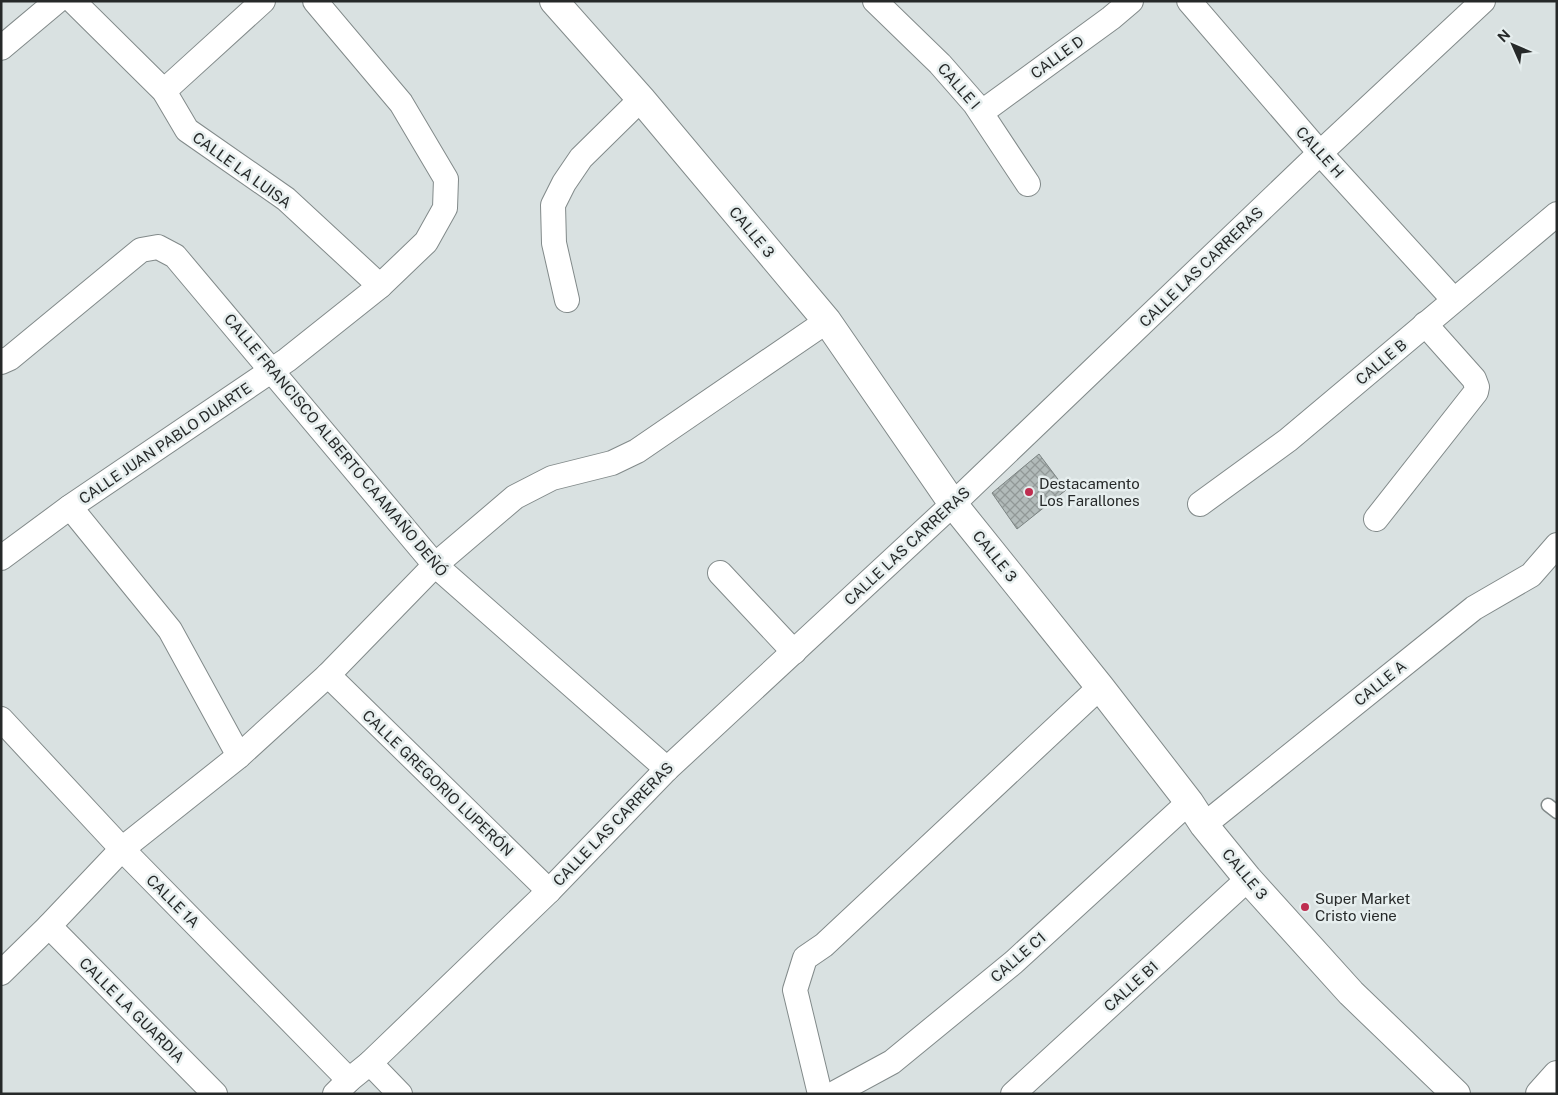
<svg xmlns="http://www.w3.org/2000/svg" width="1558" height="1095" font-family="'Public Sans',sans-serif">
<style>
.building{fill:url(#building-cross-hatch);stroke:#7b8382}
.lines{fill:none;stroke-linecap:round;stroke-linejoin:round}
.lane-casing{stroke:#828a8a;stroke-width:15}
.street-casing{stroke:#828a8a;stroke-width:26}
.secondary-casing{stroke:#828a8a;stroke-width:30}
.lane{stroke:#fff;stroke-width:12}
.street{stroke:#fff;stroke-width:24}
.secondary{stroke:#fff;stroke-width:28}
.poi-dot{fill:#be2d4f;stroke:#e6eeee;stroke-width:2}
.labels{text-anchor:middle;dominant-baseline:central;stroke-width:5;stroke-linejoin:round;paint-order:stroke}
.street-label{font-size:15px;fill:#262929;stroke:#e6eeee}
.poi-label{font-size:15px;fill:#262929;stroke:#e6eeee;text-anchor:start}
</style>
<defs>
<pattern id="building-cross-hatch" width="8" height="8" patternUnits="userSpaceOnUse" patternTransform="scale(1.25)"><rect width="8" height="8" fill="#b2bbba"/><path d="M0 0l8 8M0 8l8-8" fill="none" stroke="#919897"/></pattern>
</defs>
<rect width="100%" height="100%" fill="#d9e1e1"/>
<polygon class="building" points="1039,454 1066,490 1017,529 992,493"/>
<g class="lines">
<g class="lane-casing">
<polyline id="lane" points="1548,805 1557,812"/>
</g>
<g class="street-casing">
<g id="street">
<polyline points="73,1 164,91 187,130 286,199 380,286"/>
<polyline points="875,1 940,64 975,104 1028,184"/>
<polyline points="1189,1 1320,153 1454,300"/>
<polyline points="1,48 57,1"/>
<polyline points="164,91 263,1"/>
<polyline points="982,112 1111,18 1131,1"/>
<polyline points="567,300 554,243 553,205 564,183 581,158 641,99"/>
<polyline points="1,362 10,358 141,250 158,247 175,256 435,565 667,769"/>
<polyline points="1200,504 1288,440 1557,214"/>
<polyline points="70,507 170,630 239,756"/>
<polyline points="1376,519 1476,392 1477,387 1474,379 1425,324"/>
<polyline points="1,558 70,507 287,360 380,286 426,242 445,208 446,179 401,103 315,1"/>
<polyline points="720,573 794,652"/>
<polyline points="328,675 549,891"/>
<polyline points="1,719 122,849 349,1080"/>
<polyline points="1204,825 1474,608 1531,575 1557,545"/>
<polyline points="49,926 215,1094"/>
<polyline points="1,973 49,926 122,849 239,756 328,675 435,565 515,497 552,478 612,463 637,451 827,321"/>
<polyline points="370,1063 400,1094"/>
<polyline points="335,1094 349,1080 370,1063 549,891 667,769 953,504 1320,153 1483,1"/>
<polyline points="820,1094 795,990 805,958 824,945 1100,687"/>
<polyline points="833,1094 892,1062 1014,962 1189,802"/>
<polyline points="1013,1094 1248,879"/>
</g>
</g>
<g class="secondary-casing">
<g id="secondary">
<polyline points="554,1 641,99 827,321 953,504 1100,687 1189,802 1204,825 1248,879 1351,993 1456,1094"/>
<polyline points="1540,1094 1557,1075"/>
</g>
</g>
<use href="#lane" class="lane"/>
<use href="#street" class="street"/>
<use href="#secondary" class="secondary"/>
</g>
<g class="poi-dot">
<circle cx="1029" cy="492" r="5"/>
<circle cx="1305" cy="907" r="5"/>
</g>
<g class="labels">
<g class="street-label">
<text transform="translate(1057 57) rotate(-36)">CALLE D</text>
<text transform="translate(959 86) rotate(49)">CALLE I</text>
<text transform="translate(1320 152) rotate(48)">CALLE H</text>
<text transform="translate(242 170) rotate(36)">CALLE LA LUISA</text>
<text transform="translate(752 232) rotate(50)">CALLE 3</text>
<text transform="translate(1201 267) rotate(-44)">CALLE LAS CARRERAS</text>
<text transform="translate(1381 362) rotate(-40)">CALLE B</text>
<text transform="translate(165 443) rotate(-34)">CALLE JUAN PABLO DUARTE</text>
<text transform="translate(336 445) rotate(50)">CALLE FRANCISCO ALBERTO CAAMAÑO DEÑÓ</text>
<text transform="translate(907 546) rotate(-43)">CALLE LAS CARRERAS</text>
<text transform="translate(995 556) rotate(51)">CALLE 3</text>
<text transform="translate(1380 683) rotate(-39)">CALLE A</text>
<text transform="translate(438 783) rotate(44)">CALLE GREGORIO LUPERÓN</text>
<text transform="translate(613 824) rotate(-46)">CALLE LAS CARRERAS</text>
<text transform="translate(1245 874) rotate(50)">CALLE 3</text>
<text transform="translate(173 901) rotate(45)">CALLE 1A</text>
<text transform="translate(1018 957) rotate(-41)">CALLE C1</text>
<text transform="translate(1131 986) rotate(-42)">CALLE B1</text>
<text transform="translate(132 1010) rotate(45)">CALLE LA GUARDIA</text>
</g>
<g class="poi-label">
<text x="1039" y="483">Destacamento<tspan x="1039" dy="17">Los Farallones</tspan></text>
<text x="1315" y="898">Super Market<tspan x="1315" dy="17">Cristo viene</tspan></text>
</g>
</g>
<rect width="1558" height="1095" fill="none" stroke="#262929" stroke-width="5"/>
<g transform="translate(1513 45) rotate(315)" stroke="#e6eeee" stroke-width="4" paint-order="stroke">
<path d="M0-4L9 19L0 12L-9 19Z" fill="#262929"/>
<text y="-8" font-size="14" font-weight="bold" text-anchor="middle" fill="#262929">N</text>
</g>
</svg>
